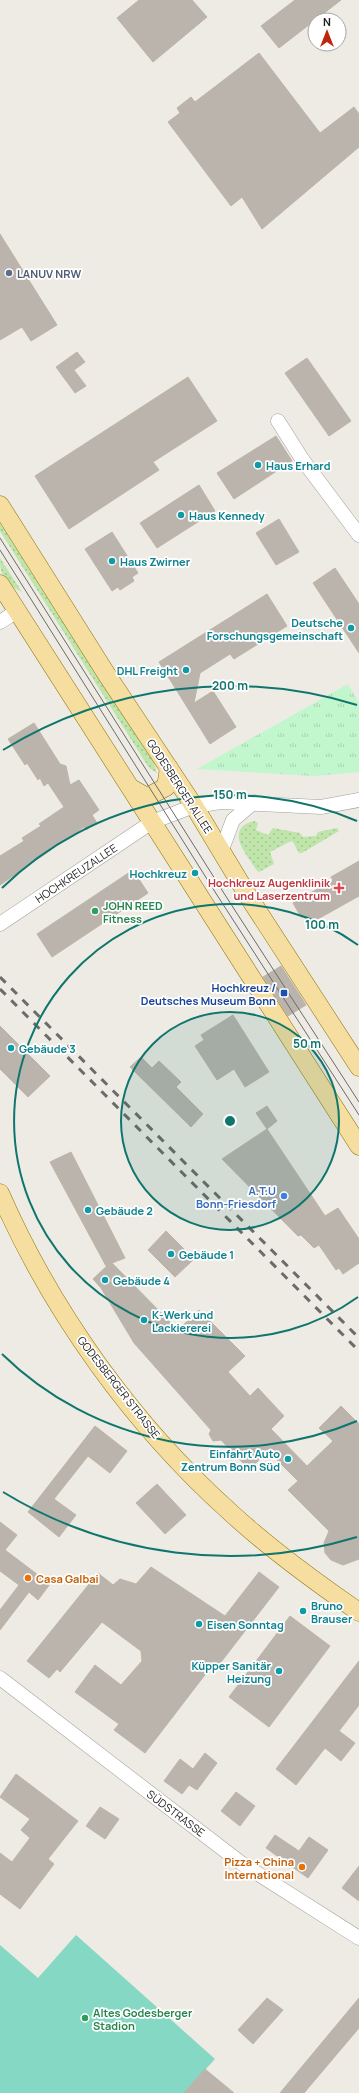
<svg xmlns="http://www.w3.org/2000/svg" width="359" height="2093" font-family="Manrope,sans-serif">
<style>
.grass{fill:url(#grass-dots)}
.park{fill:url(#park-tufts)}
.pitch{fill:#85d8c4}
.building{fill:#bab4ad;stroke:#beb4a6}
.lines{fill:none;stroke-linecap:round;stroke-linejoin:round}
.minor-casing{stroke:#a1a1a1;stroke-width:15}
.major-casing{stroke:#8d7409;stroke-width:19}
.minor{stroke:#fff;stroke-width:14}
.major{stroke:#f6dda0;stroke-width:18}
.tram{stroke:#6b6b6b;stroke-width:1}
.rail{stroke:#6b6b6b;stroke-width:3;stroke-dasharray:8 8;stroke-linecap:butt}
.ring{fill:none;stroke:#0f766e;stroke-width:2}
.service-dot{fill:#5c6f8a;stroke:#fff;stroke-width:1.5}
.culture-dot{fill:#0f9aa8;stroke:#fff;stroke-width:1.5}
.health-dot{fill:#e0444e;stroke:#fff;stroke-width:1.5}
.leisure-dot{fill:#2e9e5b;stroke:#fff;stroke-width:1.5}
.transit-dot{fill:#1a4fb4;stroke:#fff;stroke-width:1.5}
.shop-dot{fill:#3f7fe0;stroke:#fff;stroke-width:1.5}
.food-dot{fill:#e8710a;stroke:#fff;stroke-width:1.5}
.labels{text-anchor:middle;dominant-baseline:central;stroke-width:3.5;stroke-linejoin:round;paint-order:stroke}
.service-label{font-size:11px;font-weight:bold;fill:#4e5e75;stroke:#fff;text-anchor:start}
.culture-label{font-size:11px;font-weight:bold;fill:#0d838f;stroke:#fff;text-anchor:start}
.street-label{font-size:11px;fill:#1d1d1d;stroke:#fff}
.health-label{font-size:11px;font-weight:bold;fill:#be3a42;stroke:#fff;text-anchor:end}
.leisure-label{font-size:11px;font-weight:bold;fill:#27864d;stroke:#fff;text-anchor:start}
.transit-label{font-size:11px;font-weight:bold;fill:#164399;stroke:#fff;text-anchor:end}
.shop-label{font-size:11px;font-weight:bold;fill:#366cbe;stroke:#fff;text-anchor:end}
.food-label{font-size:11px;font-weight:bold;fill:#c56008;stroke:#fff;text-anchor:start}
.centre{fill:#0f766e;stroke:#fff;stroke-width:2}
.ring-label{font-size:12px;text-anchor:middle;font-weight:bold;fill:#0f766e;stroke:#fff;stroke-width:3.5;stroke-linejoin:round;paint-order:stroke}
</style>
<defs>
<pattern id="grass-dots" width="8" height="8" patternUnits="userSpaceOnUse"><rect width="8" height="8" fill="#bfe5ab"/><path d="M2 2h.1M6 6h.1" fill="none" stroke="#a4c493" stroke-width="1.8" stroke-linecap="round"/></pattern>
<pattern id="park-tufts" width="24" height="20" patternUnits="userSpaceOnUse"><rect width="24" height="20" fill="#c2f6cd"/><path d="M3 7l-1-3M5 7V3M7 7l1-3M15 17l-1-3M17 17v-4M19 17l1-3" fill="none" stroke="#a6d2b0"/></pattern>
</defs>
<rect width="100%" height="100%" fill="#edebe3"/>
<g class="grass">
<polygon points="0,518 153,760 157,773 149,768 0,531"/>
<path d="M0,558L22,592C5,584 0,576 0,558Z"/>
<path d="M254,821L258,823L256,830L268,835L273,828L300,833L303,837L316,836L318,832L337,828L339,831L302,853H299L293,842L291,841L270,852L274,864L259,872C255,869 252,863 249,859C239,845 230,827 254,821Z"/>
</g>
<polygon class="park" points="348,684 359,703 359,772 314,776 197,769"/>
<polygon class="pitch" points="76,1935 215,2059 184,2093 0,2093 0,1945 38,1978"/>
<g class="building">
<polygon points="139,0 192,0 207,17 153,62 117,18"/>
<polygon points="295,0 341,0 279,48 261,26"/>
<polygon points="259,53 320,133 354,107 359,114 359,147 262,229 242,197 231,206 168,122 180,113 177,108 191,97 195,102"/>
<polygon points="0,234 57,325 31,341 22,327 0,340"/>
<polygon points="77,352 85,362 74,370 86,386 75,393 56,367"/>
<polygon points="307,358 351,421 329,436 285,373"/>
<polygon points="188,377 217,421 153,462 159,470 69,529 35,476"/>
<polygon points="276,436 292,461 234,499 217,473"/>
<polygon points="199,485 215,511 157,548 140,523"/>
<polygon points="279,519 299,552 276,565 256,533"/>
<polygon points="112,532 138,573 132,577 134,581 120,590 118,587 112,591 85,549"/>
<polygon points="335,568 359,604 359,653 313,583"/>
<polygon points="267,594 287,626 234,659 230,654 200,673 194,703 213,691 236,727 210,744 159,662"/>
<polygon points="34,723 60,764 66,766 70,785 79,780 99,810 92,815 97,823 86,830 84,827 0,885 0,856 24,841 22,838 41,826 39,824 64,807 48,783 44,786 40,778 38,780 27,763 25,765 8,739"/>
<polygon points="359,861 359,896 309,924 304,916 301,917 293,903 333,880 331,877"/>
<polygon points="133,870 148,893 52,957 37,934"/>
<polygon points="281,966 306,1005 288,1016 263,977"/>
<polygon points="233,1015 269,1072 245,1087 234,1069 217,1080 195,1046 204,1040 201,1035"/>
<polygon points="0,1026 50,1076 28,1097 0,1069"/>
<polygon points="141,1057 152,1068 159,1061 181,1082 176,1087 203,1114 191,1127 130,1067"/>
<polygon points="267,1106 277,1121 267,1129 256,1113"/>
<polygon points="267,1129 325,1216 338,1208 359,1239 359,1263 343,1274 339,1268 336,1270 319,1245 314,1248 301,1235 298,1236 222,1159"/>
<polygon points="71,1152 125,1258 112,1263 178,1330 199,1310 245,1356 228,1372 250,1396 258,1388 284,1416 271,1429 307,1466 333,1441 319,1428 341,1406 359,1424 359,1559 343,1565 331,1560 325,1553 324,1543 329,1531 288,1490 298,1481 268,1451 255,1464 244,1464 221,1440 213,1441 209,1434 211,1430 134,1343 101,1288 93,1279 109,1264 106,1266 50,1162"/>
<polygon points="166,1231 194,1259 175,1277 148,1250"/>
<polygon points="95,1426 127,1451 110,1473 88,1456 54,1499 76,1515 59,1537 28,1512"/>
<polygon points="157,1484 186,1515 165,1534 136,1503"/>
<polygon points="0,1522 17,1535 5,1550 50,1584 38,1600 29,1592 0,1630 0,1610 19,1585 0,1571"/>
<polygon points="151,1567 225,1616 259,1572 279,1587 218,1666 214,1663 145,1753 114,1730 119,1724 75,1692 95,1665 121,1685 142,1661 141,1651 102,1622 60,1672 57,1669 49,1678 27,1661 98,1573 113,1585 120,1579 136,1584"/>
<polygon points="290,1616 330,1646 269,1727 229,1697"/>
<polygon points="359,1661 359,1705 339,1731 355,1743 341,1761 325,1748 296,1785 276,1769"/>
<polygon points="205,1753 217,1763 197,1790 189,1785 182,1794 164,1781 180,1759 193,1769"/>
<polygon points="16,1774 78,1821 48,1859 54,1864 20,1909 0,1894 0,1853 12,1862 30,1838 21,1830 30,1819 0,1797"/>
<polygon points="236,1792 255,1806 240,1826 221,1811"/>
<polygon points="100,1807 119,1819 105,1839 86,1826"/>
<polygon points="275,1835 299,1851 309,1837 328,1850 308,1878 266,1848"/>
<polygon points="359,1866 359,1901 342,1888"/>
<polygon points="267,1998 283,2010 253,2044 238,2030"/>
<polygon points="359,1998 359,2028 304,2093 280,2093"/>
<polygon points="205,2069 234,2093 184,2093"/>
</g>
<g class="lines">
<g class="minor-casing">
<g id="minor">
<polyline points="278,421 302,459 359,535"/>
<polyline points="0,622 17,611"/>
<polyline points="221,852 233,820 254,802"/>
<polyline points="0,924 152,822 194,806 221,802 321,807 359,800"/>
<polyline points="0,1678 241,1863 359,1938"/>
</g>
</g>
<g class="major-casing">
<g id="major">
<polyline points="0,505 107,675 194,806 250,899 359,1067"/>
<path d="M0,584C118,772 238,959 359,1146"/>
<polyline points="131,788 147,797 166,787 169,768"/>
<path d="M0,1193C52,1312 133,1425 230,1512C270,1549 314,1581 359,1612"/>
</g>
</g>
<use href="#minor" class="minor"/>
<use href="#major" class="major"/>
<g class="tram">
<polyline points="0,538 227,898 359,1102"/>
<polyline points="0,550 217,895 359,1115"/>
</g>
<g class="rail">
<polyline points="0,977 359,1338"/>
<polyline points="0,989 359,1351"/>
</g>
</g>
<circle cx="230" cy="1121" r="109" fill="#0f766e" fill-opacity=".12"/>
<g class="ring">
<circle cx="230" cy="1121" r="109"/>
<path d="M358 1297A217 217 0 1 1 358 945"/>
<path d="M357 1421A326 326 0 0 1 2 1354M2 888A326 326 0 0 1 357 821"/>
<path d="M357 1537A435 435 0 0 1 3 1492M3 750A435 435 0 0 1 357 705"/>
</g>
<circle class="service-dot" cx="9" cy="273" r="4"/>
<g class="culture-dot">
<circle cx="258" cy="465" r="4"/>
<circle cx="181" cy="515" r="4"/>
<circle cx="112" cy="561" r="4"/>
<circle cx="351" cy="628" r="4"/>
<circle cx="186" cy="670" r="4"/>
<circle cx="195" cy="873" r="4"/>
<circle cx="11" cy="1048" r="4"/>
<circle cx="88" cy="1210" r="4"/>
<circle cx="171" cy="1254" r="4"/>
<circle cx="105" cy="1280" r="4"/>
<circle cx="144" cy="1320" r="4"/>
<circle cx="288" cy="1459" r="4"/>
<circle cx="303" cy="1611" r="4"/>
<circle cx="199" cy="1624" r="4"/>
<circle cx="279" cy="1671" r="4"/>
</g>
<path class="health-dot" d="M337 882h4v4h4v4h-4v4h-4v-4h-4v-4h4z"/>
<g class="leisure-dot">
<circle cx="95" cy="911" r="4"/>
<circle cx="85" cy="2018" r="4"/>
</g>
<rect class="transit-dot" x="280" y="989" width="8" height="8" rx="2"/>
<circle class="shop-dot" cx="284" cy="1196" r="4"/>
<g class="food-dot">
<circle cx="28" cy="1578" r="4"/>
<circle cx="302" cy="1867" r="4"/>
</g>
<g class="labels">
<g class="service-label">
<text x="17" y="273">LANUV NRW</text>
</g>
<g class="culture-label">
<text x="266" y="465">Haus Erhard</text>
<text x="189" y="515">Haus Kennedy</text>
<text x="120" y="561">Haus Zwirner</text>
<text x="343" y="622" text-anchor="end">Deutsche<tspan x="343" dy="13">Forschungsgemeinschaft</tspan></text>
<text x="178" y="670" text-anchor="end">DHL Freight</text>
<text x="187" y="873" text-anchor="end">Hochkreuz</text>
<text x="19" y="1048">Gebäude 3</text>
<text x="96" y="1210">Gebäude 2</text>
<text x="179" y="1254">Gebäude 1</text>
<text x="113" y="1280">Gebäude 4</text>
<text x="152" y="1314">K-Werk und<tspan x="152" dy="13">Lackiererei</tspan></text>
<text x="280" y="1453" text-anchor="end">Einfahrt Auto<tspan x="280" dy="13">Zentrum Bonn Süd</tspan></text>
<text x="311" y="1605">Bruno<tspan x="311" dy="13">Brauser</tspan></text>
<text x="207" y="1624">Eisen Sonntag</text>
<text x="271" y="1665" text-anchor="end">Küpper Sanitär<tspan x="271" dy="13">Heizung</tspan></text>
</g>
<g class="street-label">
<text transform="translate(180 786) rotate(57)">GODESBERGER ALLEE</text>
<text transform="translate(76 873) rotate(-34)">HOCHKREUZALLEE</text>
<text transform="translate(119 1387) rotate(52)">GODESBERGER STRASSE</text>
<text transform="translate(176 1813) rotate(37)">SÜDSTRASSE</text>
</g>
<g class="health-label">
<text x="330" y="882">Hochkreuz Augenklinik<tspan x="330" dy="13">und Laserzentrum</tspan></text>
</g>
<g class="leisure-label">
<text x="103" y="905">JOHN REED<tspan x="103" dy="13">Fitness</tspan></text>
<text x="93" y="2012">Altes Godesberger<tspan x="93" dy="13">Stadion</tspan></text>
</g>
<g class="transit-label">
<text x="276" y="987">Hochkreuz /<tspan x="276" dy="13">Deutsches Museum Bonn</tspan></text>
</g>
<g class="shop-label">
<text x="276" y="1190">A.T.U<tspan x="276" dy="13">Bonn-Friesdorf</tspan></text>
</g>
<g class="food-label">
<text x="36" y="1578">Casa Galbai</text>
<text x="294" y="1861" text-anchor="end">Pizza + China<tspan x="294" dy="13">International</tspan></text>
</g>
</g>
<circle cx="230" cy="1121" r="6" class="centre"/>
<g class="ring-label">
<text x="230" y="690">200 m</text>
<text x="230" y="799">150 m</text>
<text x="322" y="929">100 m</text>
<text x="307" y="1048">50 m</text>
</g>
<g transform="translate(327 32)"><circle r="19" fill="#ffffff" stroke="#a5a5a5"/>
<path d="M0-3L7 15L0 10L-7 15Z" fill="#be250c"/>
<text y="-6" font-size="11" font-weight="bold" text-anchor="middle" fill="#1d1d1d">N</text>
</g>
</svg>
